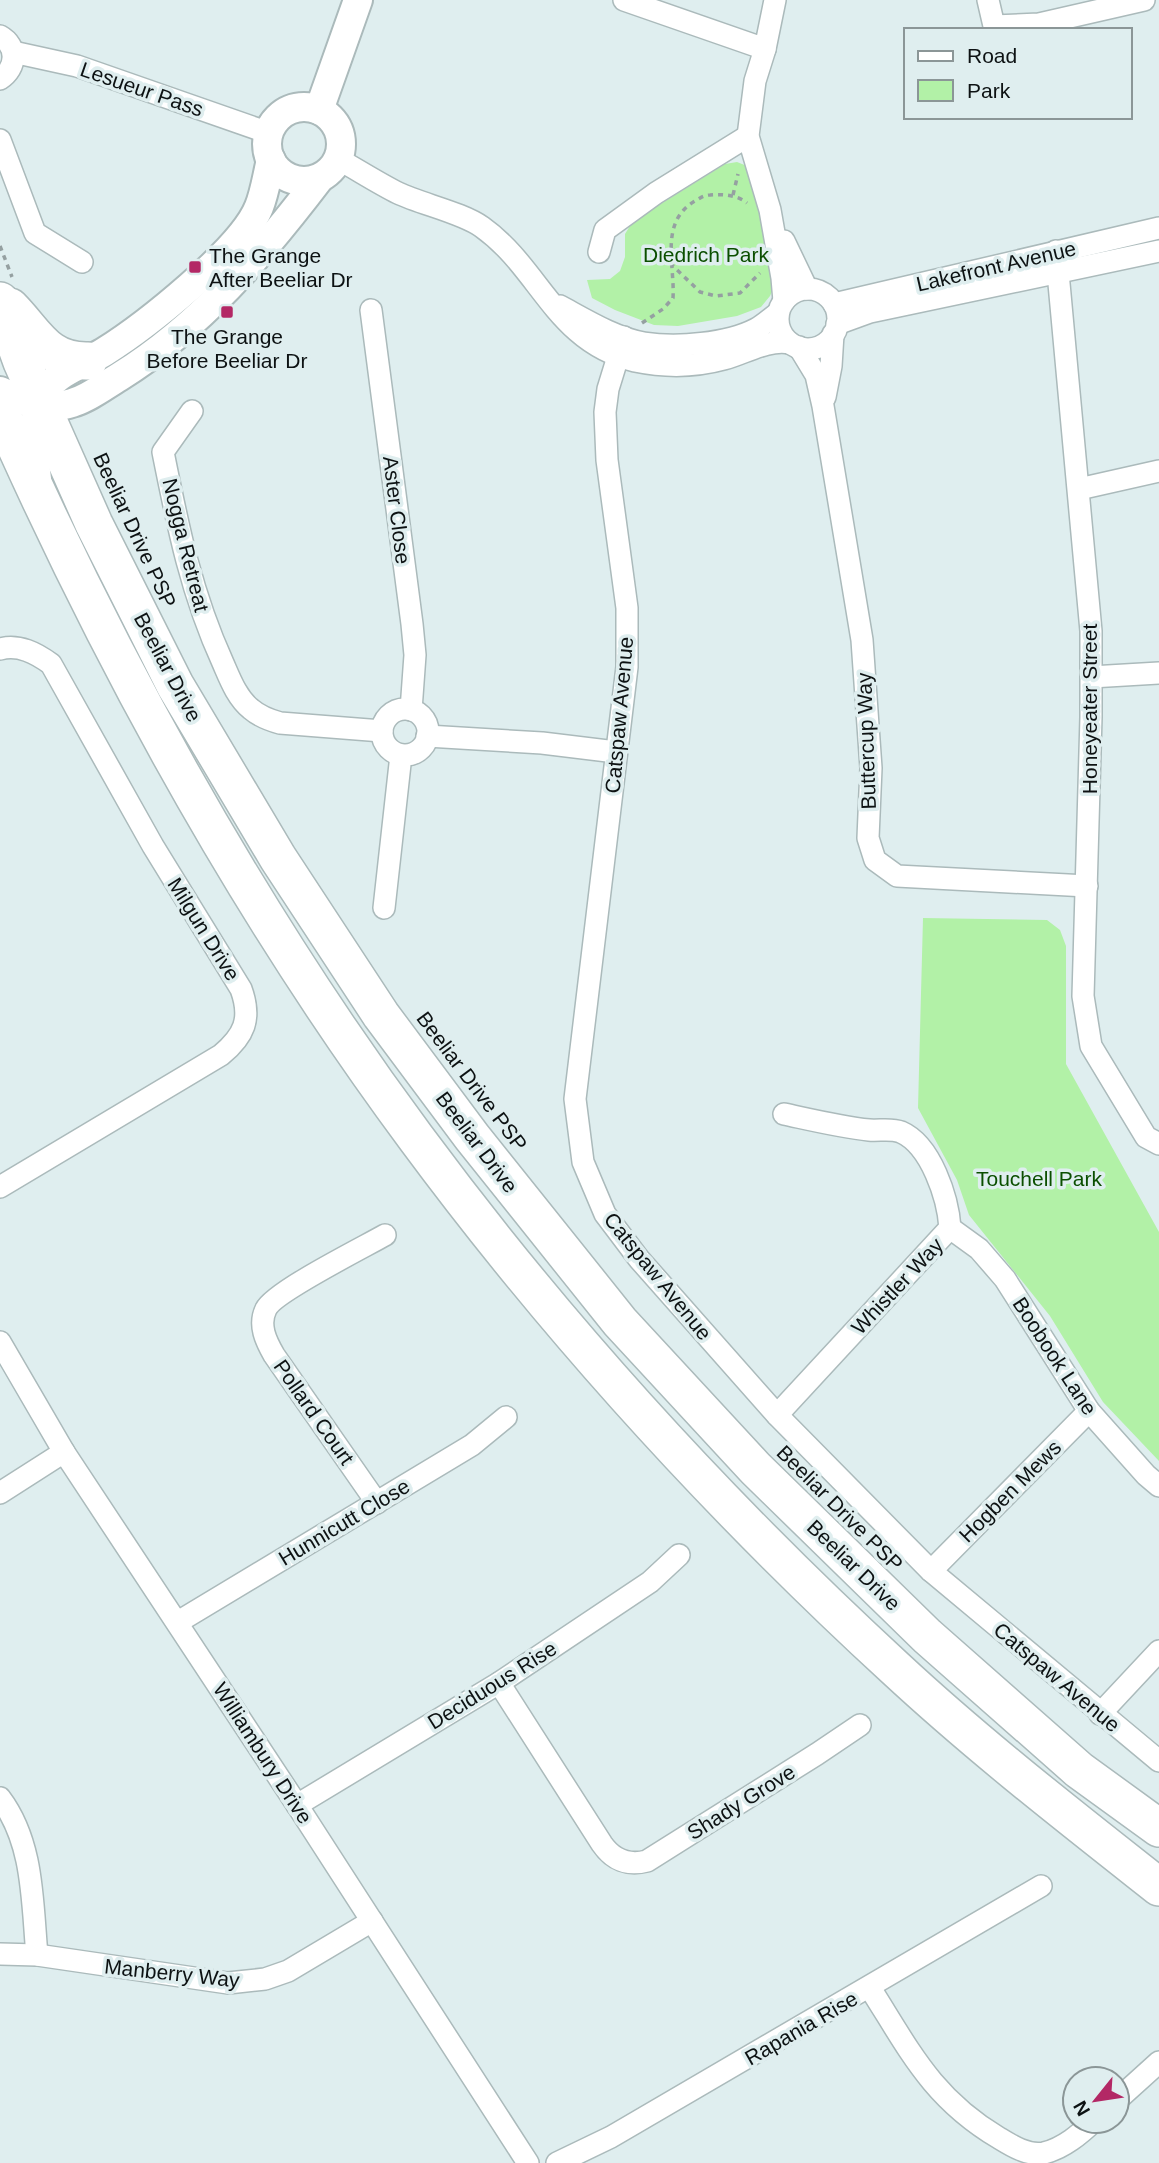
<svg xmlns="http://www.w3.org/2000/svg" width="1159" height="2163" font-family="Arial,sans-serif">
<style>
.green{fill:#b2f1a7}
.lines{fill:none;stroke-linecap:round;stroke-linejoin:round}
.street-casing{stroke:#abbabb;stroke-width:24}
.secondary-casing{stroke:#abbabb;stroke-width:32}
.highway-casing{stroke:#abbabb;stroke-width:40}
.path{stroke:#95a0a1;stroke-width:3.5;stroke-dasharray:5 5;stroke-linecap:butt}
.street{stroke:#fff;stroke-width:21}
.secondary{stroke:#fff;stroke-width:28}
.highway{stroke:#fff;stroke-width:37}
.poi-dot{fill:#b32865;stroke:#dfeeef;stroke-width:2.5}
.labels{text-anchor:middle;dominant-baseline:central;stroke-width:7;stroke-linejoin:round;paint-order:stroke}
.street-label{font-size:21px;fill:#0d1213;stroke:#dfeeef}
.park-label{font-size:21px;fill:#0b4f00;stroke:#dfeeef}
.poi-label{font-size:21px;fill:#0d1213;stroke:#dfeeef;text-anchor:start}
</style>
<rect width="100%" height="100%" fill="#dfeeef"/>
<g class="green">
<polygon points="737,162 747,166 779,276 770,296 761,307 737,316 678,326 654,325 615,310 592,298 587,280 610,279 620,271 625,257 625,234 633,221 725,164"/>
<polygon points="923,918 1047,920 1060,930 1066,946 1066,1064 1159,1232 1159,1461 1103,1402 1050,1316 969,1215 957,1180 918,1108"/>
</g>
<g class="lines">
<g class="street-casing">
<g id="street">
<polyline points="624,0 765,49"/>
<polyline points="775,0 765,49 755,81 748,136 770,210 782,278 784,301"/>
<polyline points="988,0 994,26 1039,24 1144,0"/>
<path d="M0,36C18,46 17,68 0,79"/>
<polyline points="13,52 77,66 269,133"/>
<polyline points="0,140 35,233 82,262"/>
<path d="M338,159C358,170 378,183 398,193C421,204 463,213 482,227C541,269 555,342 635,361C664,367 695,367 724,359C746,353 767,339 790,343"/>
<polyline points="784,241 807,289"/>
<polyline points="1056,251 1091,631 1091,717 1083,996 1091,1046 1146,1137 1159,1144"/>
<polyline points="599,252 605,230 656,193 748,136"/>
<circle cx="808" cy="319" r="30"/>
<polyline points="834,304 1159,228"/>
<path d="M560,306C586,320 615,338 644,343C677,348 727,344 756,329C764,325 771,318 778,313"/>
<polyline points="371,310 412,624 415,655 411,710"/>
<polyline points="837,324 870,312 1159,251"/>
<polyline points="624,337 608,389 605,412 607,460 627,608 627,667 575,1099 583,1162 605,1214 639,1259 777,1415 931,1571 1159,1761"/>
<polyline points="799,347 816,375 823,406 862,640 871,768 868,838 875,860 897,876 1087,886"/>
<polyline points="825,397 831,366 833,334"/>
<path d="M192,411L163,452C178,527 191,593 223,663C230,679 237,698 251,709C259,716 269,720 280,723L382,731"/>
<polyline points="1079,489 1159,471"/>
<path d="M0,649C19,644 36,653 51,664L153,846L241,989C252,1019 244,1036 221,1055L0,1187"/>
<polyline points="1091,677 1159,673"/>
<circle cx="405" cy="732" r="23"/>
<polyline points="427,736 542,743 616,752"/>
<polyline points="384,908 401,755"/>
<polyline points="950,1228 979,1249 1005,1279 1089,1411 1146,1475 1159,1486"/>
<polyline points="0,1342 64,1452 297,1805 528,2163"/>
<path d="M777,1415L950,1228C948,1198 931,1145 901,1132C891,1128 879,1131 869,1130C841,1127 812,1120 784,1114"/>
<polyline points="0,1493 64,1452"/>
<path d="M377,1503L274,1355C266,1341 258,1325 266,1309C274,1292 364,1247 385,1235"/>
<polyline points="931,1571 1089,1411"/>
<polyline points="178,1622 472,1445 506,1417"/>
<path d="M499,1683L602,1844C613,1860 628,1866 647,1861L817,1754L860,1725"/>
<polyline points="1100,1714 1159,1651"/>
<path d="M0,1798C34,1843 32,1902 37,1955"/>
<polyline points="297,1805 499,1683 650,1582 679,1555"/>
<polyline points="0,1954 37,1955 228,1983 265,1979 288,1971 372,1921"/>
<path d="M870,1988C910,2051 932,2098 999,2138C1012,2146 1028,2156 1044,2153C1064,2148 1080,2134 1094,2121"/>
<polyline points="1117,2100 1159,2062"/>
<polyline points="557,2163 611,2137 1041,1886"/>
</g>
</g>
<g class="secondary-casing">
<g id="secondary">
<circle cx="304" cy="144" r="37"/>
<polyline points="319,110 358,0"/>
<path d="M0,391C21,401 49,411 72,403C89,398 104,386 119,377C201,326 261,255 319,179"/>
<path d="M37,479C33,449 30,417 46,390C57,372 86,363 104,352C144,327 242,250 259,207C265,192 267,176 271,160"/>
</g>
</g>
<g class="highway-casing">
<g id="highway">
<polyline points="0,301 22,362 94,524 175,685 278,858 381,1015 472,1137 620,1322 755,1468 927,1636 1079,1770 1159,1828"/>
<path d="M10,307C36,333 46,362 88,361"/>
<path d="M0,411C113,666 249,913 416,1138C558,1330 719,1506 895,1668C979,1746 1069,1816 1159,1887"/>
</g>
</g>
<g class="path">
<polyline points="733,195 738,174"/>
<polyline points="0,246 12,277"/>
<polyline points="670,263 700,292 716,296 740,293 760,273"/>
<path d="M642,323L663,309L673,298C675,264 659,222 695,201C700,198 704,195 710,195C724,194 737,195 747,203"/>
</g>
<use href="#street" class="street"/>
<use href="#secondary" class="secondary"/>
<use href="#highway" class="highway"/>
</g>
<g class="poi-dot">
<rect x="188" y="260" width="14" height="14" rx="3.5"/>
<rect x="220" y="305" width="14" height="14" rx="3.5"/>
</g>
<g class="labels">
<g class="street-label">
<text transform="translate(142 89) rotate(19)">Lesueur Pass</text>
<text transform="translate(996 266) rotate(-13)">Lakefront Avenue</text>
<text transform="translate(397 510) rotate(83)">Aster Close</text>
<text transform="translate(135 530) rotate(65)">Beeliar Drive PSP</text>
<text transform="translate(186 545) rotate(76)">Nogga Retreat</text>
<text transform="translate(168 667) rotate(62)">Beeliar Drive</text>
<text transform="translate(1089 709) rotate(-90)">Honeyeater Street</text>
<text transform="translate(619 715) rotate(-85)">Catspaw Avenue</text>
<text transform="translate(866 741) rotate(-92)">Buttercup Way</text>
<text transform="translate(204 929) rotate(58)">Milgun Drive</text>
<text transform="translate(472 1081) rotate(53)">Beeliar Drive PSP</text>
<text transform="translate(477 1142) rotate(53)">Beeliar Drive</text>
<text transform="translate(658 1276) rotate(51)">Catspaw Avenue</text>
<text transform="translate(897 1286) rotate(-47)">Whistler Way</text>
<text transform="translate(1055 1356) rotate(57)">Boobook Lane</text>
<text transform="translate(314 1412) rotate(55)">Pollard Court</text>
<text transform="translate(1010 1491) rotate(-45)">Hogben Mews</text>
<text transform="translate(840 1508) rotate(45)">Beeliar Drive PSP</text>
<text transform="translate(344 1522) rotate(-31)">Hunnicutt Close</text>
<text transform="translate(854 1565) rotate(44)">Beeliar Drive</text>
<text transform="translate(1057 1677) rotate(40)">Catspaw Avenue</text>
<text transform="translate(492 1685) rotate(-32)">Deciduous Rise</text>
<text transform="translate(263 1753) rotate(57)">Williambury Drive</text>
<text transform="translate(741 1802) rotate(-32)">Shady Grove</text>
<text transform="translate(172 1973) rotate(6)">Manberry Way</text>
<text transform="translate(801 2028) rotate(-30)">Rapania Rise</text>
</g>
<g class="park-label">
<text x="706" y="254">Diedrich Park</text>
<text x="1039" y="1178">Touchell Park</text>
</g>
<g class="poi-label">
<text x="209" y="255">The Grange<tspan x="209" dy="24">After Beeliar Dr</tspan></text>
<text x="227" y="336" text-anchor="middle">The Grange<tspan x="227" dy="24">Before Beeliar Dr</tspan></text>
</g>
</g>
<rect x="904" y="28" width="228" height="91" fill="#dfeeef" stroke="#8b9697" stroke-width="2"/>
<rect x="918" y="51" width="35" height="10" fill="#ffffff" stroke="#8b9697" stroke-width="2"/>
<text x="967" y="63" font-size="21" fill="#0d1213">Road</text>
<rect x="918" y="80" width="35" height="21" fill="#b2f1a7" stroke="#8b9697" stroke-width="2"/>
<text x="967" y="98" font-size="21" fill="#0d1213">Park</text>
<g transform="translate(1096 2100) rotate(240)"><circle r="33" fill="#dfeeef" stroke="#8b9697" stroke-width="2"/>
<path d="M0-5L12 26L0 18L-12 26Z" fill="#b32865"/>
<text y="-10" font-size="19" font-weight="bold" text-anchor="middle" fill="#0d1213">N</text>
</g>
</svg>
